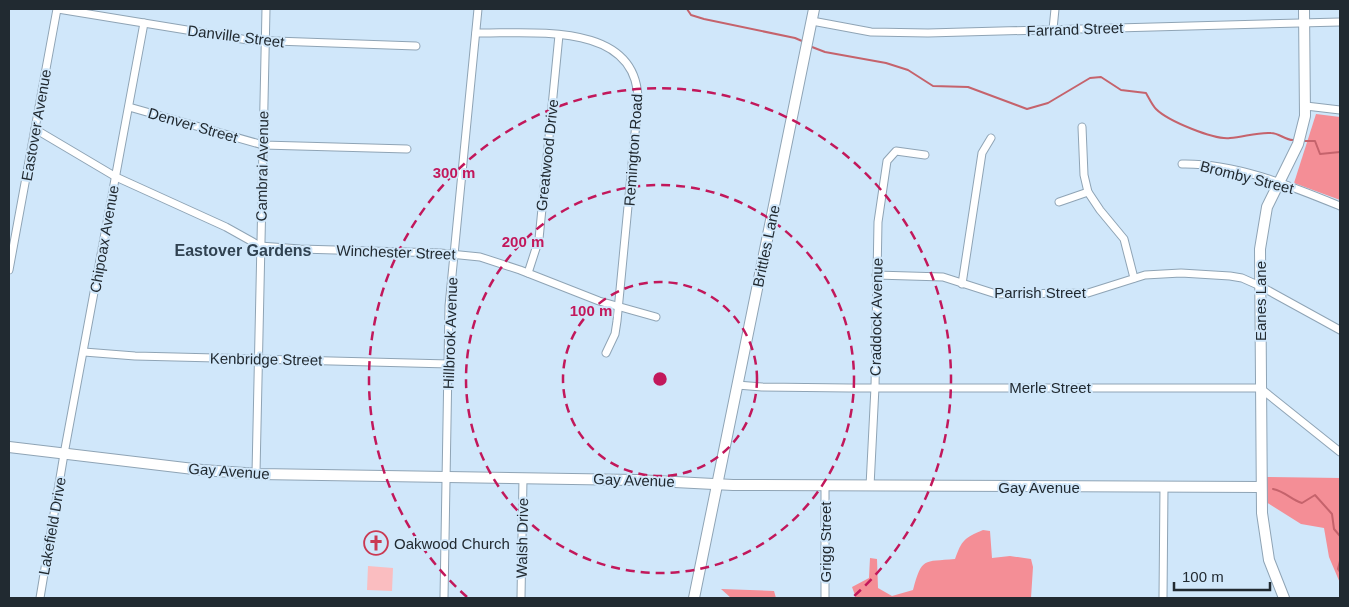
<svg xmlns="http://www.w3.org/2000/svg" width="1349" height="607" font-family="Helvetica,sans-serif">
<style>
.green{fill:#fabdc0}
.forest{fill:#f48e96}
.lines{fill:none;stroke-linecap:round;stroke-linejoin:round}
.stream{stroke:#c5636c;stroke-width:2}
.street-casing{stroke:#8fa4b5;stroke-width:9}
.secondary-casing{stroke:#8fa4b5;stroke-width:12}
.street{stroke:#fff;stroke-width:7}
.secondary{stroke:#fff;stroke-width:10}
.ring{fill:none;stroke:#c2185b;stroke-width:2.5;stroke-dasharray:9 6}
.labels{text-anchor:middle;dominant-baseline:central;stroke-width:4;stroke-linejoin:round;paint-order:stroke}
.street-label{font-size:15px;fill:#212a31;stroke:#d0e7fa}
.poi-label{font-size:15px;fill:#212a31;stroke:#d0e7fa;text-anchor:start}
.neighbourhood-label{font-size:16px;font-weight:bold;fill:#304251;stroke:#d0e7fa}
.centre{fill:#c2185b;stroke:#d0e7fa;stroke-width:2.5}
.ring-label{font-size:15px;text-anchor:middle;font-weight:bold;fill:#c2185b;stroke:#d0e7fa;stroke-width:4;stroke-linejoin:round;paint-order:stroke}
</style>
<rect width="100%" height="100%" fill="#d0e7fa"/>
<polygon class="green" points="368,566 393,568 392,591 367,590"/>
<g class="forest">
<polygon points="1316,114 1340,117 1340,200 1294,183"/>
<polygon points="1265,477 1340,478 1340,583 1329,557 1324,528 1301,524 1266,502"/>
<path d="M983,530L990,531L992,558L1010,556L1031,559L1033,567L1031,598H856L852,587L869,578L870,558L877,559L878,588L892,596L913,590C922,557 923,562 955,559C962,540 964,538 983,530Z"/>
<polygon points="721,589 774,591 776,598 731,598"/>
</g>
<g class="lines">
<g class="stream">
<polyline points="687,9 691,15 704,19 795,38 802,41"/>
<path d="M812,47L825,52L886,63L908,70L933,86L968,87L1027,109L1048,103L1090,78L1101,77L1121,90L1146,93C1149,98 1152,105 1156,109C1168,121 1214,140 1230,138C1244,137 1257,132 1271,133C1279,133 1285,140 1293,140"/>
<polyline points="1305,141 1315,141 1320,154 1340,152"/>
<path d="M1273,489C1286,492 1290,499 1302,503L1315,495L1332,514L1334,529L1340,536"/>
<polyline points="1340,561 1338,569 1340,572"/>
</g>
<g class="street-casing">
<g id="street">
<polyline points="58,9 248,40 416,46"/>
<polyline points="812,21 871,32 928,33 1340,22"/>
<polyline points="1053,29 1055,9"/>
<path d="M476,33C531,34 639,20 638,102L617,321L615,334L606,353"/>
<polyline points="1306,106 1340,110"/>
<polyline points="129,107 263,145 407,149"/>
<polyline points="1082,127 1084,175 1088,192 1100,210 1124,239 1134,278"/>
<polyline points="35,129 116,177 226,227 260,246 300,249 440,253 480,257 520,270 599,301 656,317"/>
<path d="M1182,164C1236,163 1291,186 1340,206"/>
<polyline points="1059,202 1088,192"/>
<polyline points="9,270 57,9"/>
<polyline points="528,273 539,239 559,35"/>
<polyline points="876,275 943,277 996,294 1088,293 1145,275 1181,273 1230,276 1242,278 1260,286 1340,330"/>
<polyline points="962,284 982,153 991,138"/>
<polyline points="84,352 135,356 449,364"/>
<polyline points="737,385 762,387 849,388 1260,388 1340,452"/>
<polyline points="256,473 266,9"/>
<polyline points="825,485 825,598"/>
<polyline points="870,486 875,387 878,222 887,161 896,151 925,155"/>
<polyline points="40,598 64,454 144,23"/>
<polyline points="444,598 449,306 478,9"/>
<polyline points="521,598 523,478"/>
<polyline points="1163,598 1164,487"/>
</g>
</g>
<g class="secondary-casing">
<g id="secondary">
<polyline points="9,447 202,470 259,474 636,480 733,485 1261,487"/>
<polyline points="694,598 814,9"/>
<polyline points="1284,598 1269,560 1262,513 1260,249 1267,207 1298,144 1305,116 1304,9"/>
</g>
</g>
<use href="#street" class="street"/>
<use href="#secondary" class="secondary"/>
</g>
<g class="ring">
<circle cx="660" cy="379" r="97"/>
<circle cx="660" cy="379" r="194"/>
<path d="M467 597A291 291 0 1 1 853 597"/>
</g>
<defs>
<g id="church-ring" transform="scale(1.25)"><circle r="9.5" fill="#d0e7fa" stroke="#ca3952" stroke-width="1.5"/><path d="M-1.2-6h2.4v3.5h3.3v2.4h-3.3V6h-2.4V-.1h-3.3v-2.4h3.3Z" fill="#ca3952"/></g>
</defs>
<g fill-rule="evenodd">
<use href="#church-ring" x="376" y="543"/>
</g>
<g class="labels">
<g class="street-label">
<text transform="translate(1075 29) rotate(-2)">Farrand Street</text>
<text transform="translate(236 36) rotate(7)">Danville Street</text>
<text transform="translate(36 125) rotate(-80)">Eastover Avenue</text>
<text transform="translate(193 125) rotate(16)">Denver Street</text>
<text transform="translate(633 150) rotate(-86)">Remington Road</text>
<text transform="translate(547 155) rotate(-84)">Greatwood Drive</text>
<text transform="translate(262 166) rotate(-89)">Cambrai Avenue</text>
<text transform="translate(1247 177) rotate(14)">Bromby Street</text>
<text transform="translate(104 239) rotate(-80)">Chipoax Avenue</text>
<text transform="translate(766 246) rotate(-78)">Brittles Lane</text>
<text transform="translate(396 252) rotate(2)">Winchester Street</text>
<text x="1040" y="292">Parrish Street</text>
<text transform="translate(1260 301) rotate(-90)">Eanes Lane</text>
<text transform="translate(876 317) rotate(-89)">Craddock Avenue</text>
<text transform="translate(450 333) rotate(-88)">Hillbrook Avenue</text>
<text transform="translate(266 359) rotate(1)">Kenbridge Street</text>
<text x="1050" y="387">Merle Street</text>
<text transform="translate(229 471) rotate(4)">Gay Avenue</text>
<text transform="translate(634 480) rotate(2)">Gay Avenue</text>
<text x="1039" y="487">Gay Avenue</text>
<text transform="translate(52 526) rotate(-80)">Lakefield Drive</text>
<text transform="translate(522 538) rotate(-89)">Walsh Drive</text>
<text transform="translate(825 542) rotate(-90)">Grigg Street</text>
</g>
<g class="poi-label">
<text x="394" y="543">Oakwood Church</text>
</g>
<g class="neighbourhood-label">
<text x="243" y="250">Eastover Gardens</text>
</g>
</g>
<circle cx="660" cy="379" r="8" class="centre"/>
<g class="ring-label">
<text x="454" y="178">300 m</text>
<text x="523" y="247">200 m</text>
<text x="591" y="316">100 m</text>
</g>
<rect width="1349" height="607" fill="none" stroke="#212a31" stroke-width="20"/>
<path d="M1174 582v8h96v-8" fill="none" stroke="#212a31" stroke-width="2.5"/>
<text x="1182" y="582" font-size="15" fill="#212a31" stroke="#d0e7fa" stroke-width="4" paint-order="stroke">100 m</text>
</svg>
